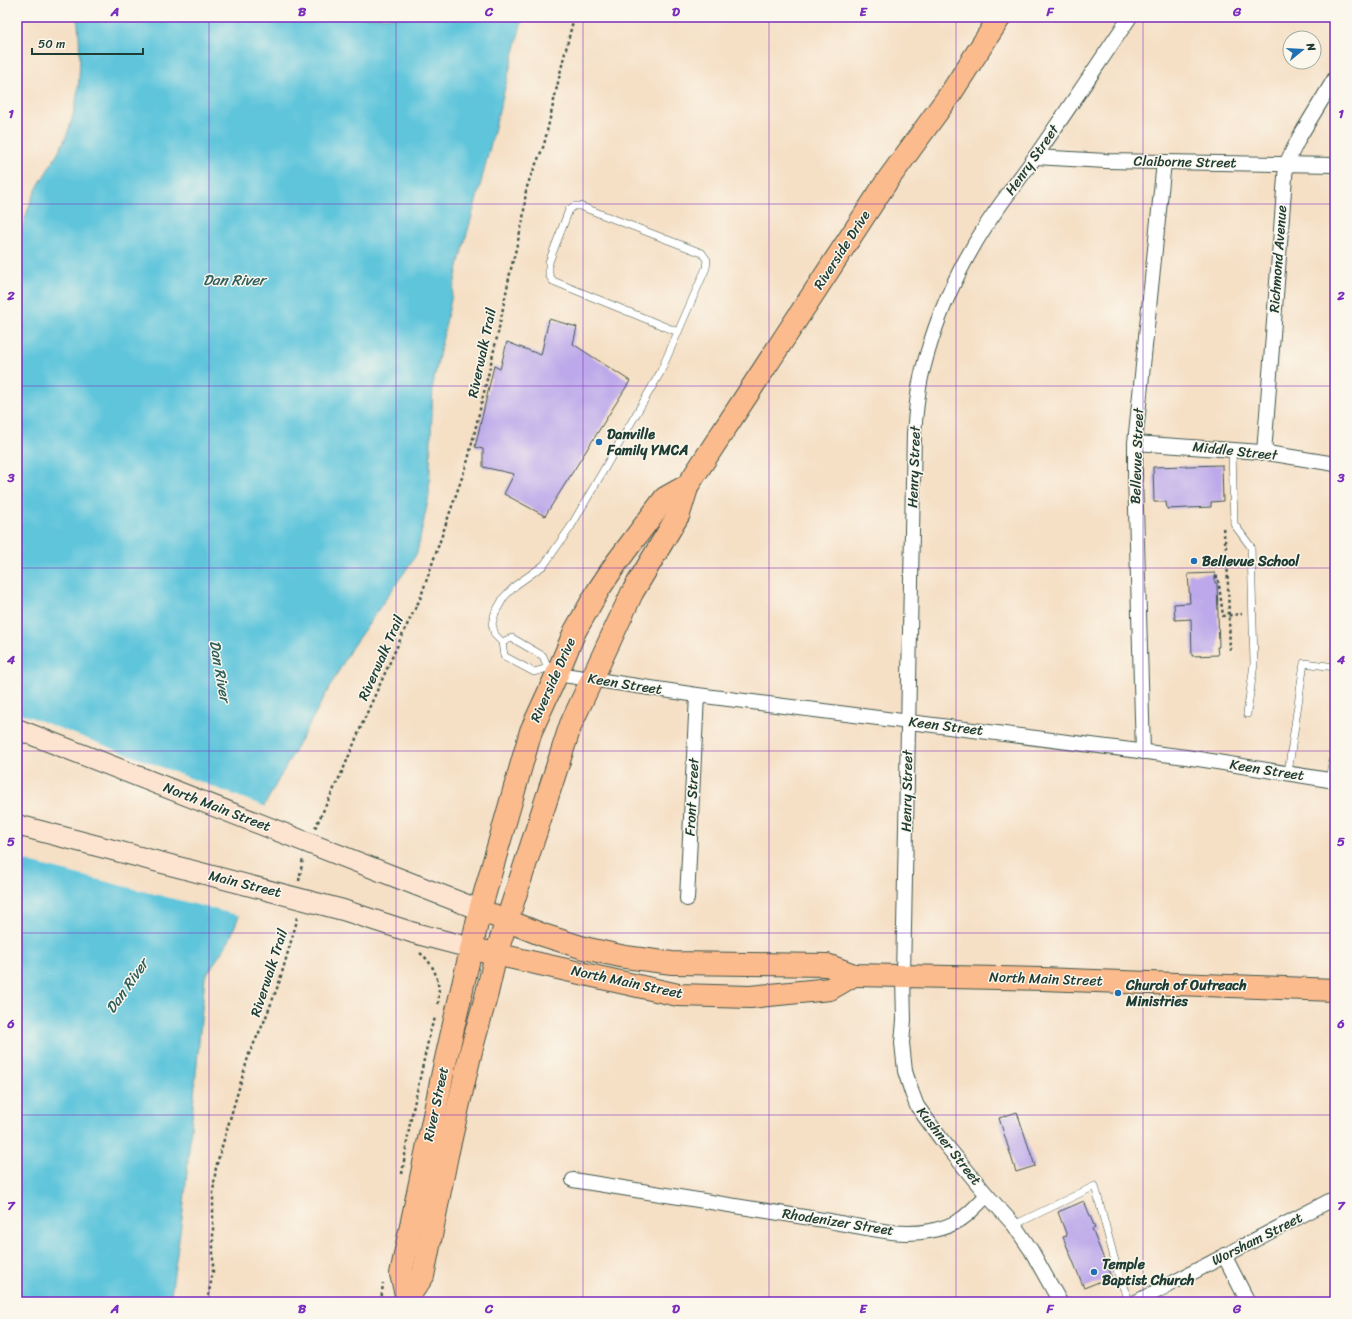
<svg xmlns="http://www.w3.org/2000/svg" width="1352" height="1319" font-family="Sriracha,sans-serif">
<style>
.water{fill:#5ec5db;stroke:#3e8188}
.pier{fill:#f5dfc5}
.building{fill:#bca8ea}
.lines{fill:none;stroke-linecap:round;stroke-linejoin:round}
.service-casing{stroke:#3f554a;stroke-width:8}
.minor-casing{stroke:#3f554a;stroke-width:16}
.secondary-casing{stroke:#3f554a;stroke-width:22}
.primary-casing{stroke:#3f554a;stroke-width:24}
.path{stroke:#3f554a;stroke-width:2.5;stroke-dasharray:3 3;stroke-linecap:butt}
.service{stroke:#fff;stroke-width:7}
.minor{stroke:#fff;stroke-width:14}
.secondary{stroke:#fde4d1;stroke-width:20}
.primary{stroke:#fbbb8d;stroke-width:22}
.secondary-bridge-casing{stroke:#3f554a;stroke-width:22;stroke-linecap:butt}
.secondary-bridge{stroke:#fde4d1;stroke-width:20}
.grid{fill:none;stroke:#7b2cbf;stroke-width:1;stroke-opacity:0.55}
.poi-dot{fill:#1f6fb2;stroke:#fbf7ec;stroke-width:1.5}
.labels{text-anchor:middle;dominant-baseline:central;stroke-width:3;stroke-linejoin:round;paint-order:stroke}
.street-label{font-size:14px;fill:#1f3d34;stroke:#fbf7ec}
.poi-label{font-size:14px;font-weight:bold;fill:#1f3d34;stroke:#fbf7ec;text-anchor:start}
.water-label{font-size:15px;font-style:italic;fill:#2f5f5e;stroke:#fbf7ec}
.neatline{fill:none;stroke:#7b2cbf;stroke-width:1.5}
.grid-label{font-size:13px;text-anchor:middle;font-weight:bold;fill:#7b2cbf}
</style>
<rect width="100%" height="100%" fill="#fbf7ec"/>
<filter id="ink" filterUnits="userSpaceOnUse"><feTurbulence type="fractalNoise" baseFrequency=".025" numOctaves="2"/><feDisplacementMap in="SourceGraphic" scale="8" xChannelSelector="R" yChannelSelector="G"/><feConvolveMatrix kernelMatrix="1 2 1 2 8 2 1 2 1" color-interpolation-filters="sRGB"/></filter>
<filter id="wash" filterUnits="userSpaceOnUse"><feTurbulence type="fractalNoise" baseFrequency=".012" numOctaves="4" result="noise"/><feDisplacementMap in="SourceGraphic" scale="16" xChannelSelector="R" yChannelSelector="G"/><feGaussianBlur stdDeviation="0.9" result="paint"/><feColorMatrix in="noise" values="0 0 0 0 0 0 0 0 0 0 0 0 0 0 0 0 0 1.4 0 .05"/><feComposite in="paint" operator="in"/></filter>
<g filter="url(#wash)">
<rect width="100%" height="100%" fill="#f5dfc5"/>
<path class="water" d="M77,17H523L477,198L459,262L433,384L429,496L417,553L406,570L352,647L264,806L258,868L229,941L205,977L184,1204L170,1302H17V244C23,226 28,206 36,190C46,171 60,153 67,134C81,98 82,55 77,17Z"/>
<polygon class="pier" points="17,712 266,807 260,869 241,916 17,859"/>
<g id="blocks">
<g class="building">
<polygon points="549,319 577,327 573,344 630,381 545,516 504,494 514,474 483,467 483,449 475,447 494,366 500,369 507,342 541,355"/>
<polygon points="1222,465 1223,501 1211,502 1211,507 1167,509 1166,502 1154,502 1153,467"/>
<polygon points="1215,573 1215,583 1217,583 1219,647 1217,647 1218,655 1192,656 1191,619 1175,620 1174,604 1190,603 1188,574"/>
<polygon points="1017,1112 1035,1166 1016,1172 999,1118"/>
<polygon points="1084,1201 1095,1228 1092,1229 1111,1277 1084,1288 1063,1237 1067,1236 1058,1212"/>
</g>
</g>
</g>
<g filter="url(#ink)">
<use href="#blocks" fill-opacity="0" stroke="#3f554a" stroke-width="1"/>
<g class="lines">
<g class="service-casing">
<g id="service">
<polyline points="1232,450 1234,524 1251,547 1254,664 1247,714"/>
<polyline points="502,642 512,638 543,656 548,668 551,670"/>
<polyline points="548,668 534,672 504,656 502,642 495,635 492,624 495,613 504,597 516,585 544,565 570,528 660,373 706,268 707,260 702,253 580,206 574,206 569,210 549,262 549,275 553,281 678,332"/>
<polyline points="1288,773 1304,663 1335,667"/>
<polyline points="1329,780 1335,747"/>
<polyline points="1014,1225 1095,1186 1120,1280 1130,1302"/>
</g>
</g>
<g class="minor-casing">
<g id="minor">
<polyline points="1035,157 1106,161 1335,165"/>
<polyline points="1135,443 1261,452 1335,464"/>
<polyline points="1264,453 1286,164 1300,136 1335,78"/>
<polyline points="557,674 697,695 1186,757 1335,781"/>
<polyline points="1143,752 1135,474 1135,443 1164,162"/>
<polyline points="687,899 697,695"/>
<path d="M573,1180C650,1192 727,1204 804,1217C816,1219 828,1220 839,1223C869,1228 899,1237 930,1231C959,1225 967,1216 987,1195"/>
<polyline points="1224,1255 1248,1302"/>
<path d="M1060,1302L1031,1250L1014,1225L987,1195L941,1139L917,1106L912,1093L905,1071L902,1043L904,1020L903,976L914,433C916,413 917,393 922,373C935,320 957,270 987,224C1002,201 1019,180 1035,157C1067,111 1098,64 1130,17"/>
<polyline points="1136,1302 1335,1198"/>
</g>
</g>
<g class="secondary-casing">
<g id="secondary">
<polyline points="416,885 480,910"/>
<polyline points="414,933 471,948"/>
</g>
</g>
<g class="primary-casing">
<g id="primary">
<polyline points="493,915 543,935 584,948 625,957 672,963 827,965 854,975 1042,979 1335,990"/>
<polyline points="482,951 678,995 750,997 830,989 854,975"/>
<polyline points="407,1299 401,1274 443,1072 480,910 531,731 557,674 575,631 599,589 617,562 665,498 688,485"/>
<polyline points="406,1302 407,1299 423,1276 447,1155 471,1051 487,993 496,954 571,724 632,593 679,514 688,485 887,181 951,93 1000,17"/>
</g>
</g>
<g class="path">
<polyline points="1223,528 1227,554 1230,650"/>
<polyline points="1215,577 1218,577 1223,616 1242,614"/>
<polyline points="315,828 343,770 366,715 405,629 420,599 468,460 498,333 510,273 523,220 526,190 530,178 544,145 561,69 574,17"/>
<polyline points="299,881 303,858"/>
<path d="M420,953C436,965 441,985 438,1004"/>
<polyline points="402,1174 410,1123 431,1028 436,1016"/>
<polyline points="207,1302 213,1272 213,1192 216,1167 249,1054 264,1022 279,983 296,924 297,916"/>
<polyline points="381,1302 383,1283"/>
</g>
<use href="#service" class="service"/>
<use href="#minor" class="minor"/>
<use href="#secondary" class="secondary"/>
<use href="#primary" class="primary"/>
<g class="secondary-bridge-casing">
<g id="secondary-bridge">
<polyline points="17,729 416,885"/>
<polyline points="17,825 343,910 414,933"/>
</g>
</g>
<use href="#secondary-bridge" class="secondary-bridge"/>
</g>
</g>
<path class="grid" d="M209,17V1302M396,17V1302M583,17V1302M769,17V1302M956,17V1302M1143,17V1302M17,204H1335M17,386H1335M17,568H1335M17,751H1335M17,933H1335M17,1115H1335"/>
<g class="poi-dot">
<circle cx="599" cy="442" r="4"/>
<circle cx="1194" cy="561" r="4"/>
<circle cx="1118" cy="993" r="4"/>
<circle cx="1094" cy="1272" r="4"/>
</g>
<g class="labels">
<g class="street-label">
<text transform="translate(1032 160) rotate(-55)">Henry Street</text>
<text transform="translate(1185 162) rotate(1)">Claiborne Street</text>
<text transform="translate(842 250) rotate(-57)">Riverside Drive</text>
<text transform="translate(1278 259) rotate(-86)">Richmond Avenue</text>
<text transform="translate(482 353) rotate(-78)">Riverwalk Trail</text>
<text transform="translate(1235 451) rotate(6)">Middle Street</text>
<text transform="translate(1137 456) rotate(-88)">Bellevue Street</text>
<text transform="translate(914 467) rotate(-88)">Henry Street</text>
<text transform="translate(381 658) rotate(-66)">Riverwalk Trail</text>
<text transform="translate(553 680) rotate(-66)">Riverside Drive</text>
<text transform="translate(625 684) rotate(9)">Keen Street</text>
<text transform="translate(946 726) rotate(7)">Keen Street</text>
<text transform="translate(1267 770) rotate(9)">Keen Street</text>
<text transform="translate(907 791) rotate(-89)">Henry Street</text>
<text transform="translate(692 797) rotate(-87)">Front Street</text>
<text transform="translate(217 807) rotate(21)">North Main Street</text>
<text transform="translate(245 884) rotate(14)">Main Street</text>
<text transform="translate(269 973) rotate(-72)">Riverwalk Trail</text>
<text transform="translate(1046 979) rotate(2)">North Main Street</text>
<text transform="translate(627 982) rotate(12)">North Main Street</text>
<text transform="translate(436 1104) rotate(-78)">River Street</text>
<text transform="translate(949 1146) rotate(52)">Kushner Street</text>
<text transform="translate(838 1222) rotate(9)">Rhodenizer Street</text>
<text transform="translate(1257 1239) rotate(-27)">Worsham Street</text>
</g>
<g class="poi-label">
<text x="607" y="434">Danville<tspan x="607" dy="16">Family YMCA</tspan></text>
<text x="1202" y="561">Bellevue School</text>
<text x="1126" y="985">Church of Outreach<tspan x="1126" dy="16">Ministries</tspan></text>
<text x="1102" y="1264">Temple<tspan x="1102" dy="16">Baptist Church</tspan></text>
</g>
<g class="water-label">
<text x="234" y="280">Dan River</text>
<text transform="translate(220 671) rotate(80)">Dan River</text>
<text transform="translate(127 986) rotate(-55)">Dan River</text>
</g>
</g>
<rect width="1352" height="1319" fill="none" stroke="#fbf7ec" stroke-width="44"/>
<g transform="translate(1302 50) rotate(72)"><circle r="19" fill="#fbf7ec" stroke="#a3ada2"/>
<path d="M0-3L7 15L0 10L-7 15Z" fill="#1f6fb2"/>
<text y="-6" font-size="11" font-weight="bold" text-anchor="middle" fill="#1f3d34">N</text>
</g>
<path d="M32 48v6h111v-6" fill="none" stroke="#1f3d34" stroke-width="2"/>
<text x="38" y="48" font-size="12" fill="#1f3d34" stroke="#fbf7ec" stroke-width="3" paint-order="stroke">50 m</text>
<rect x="22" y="22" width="1308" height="1275" class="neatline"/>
<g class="grid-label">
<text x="115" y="16">A</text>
<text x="302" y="16">B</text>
<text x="489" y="16">C</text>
<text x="676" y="16">D</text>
<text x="863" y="16">E</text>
<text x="1050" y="16">F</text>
<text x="1237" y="16">G</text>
<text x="11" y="118">1</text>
<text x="1341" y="118">1</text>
<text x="11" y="300">2</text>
<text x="1341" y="300">2</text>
<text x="11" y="482">3</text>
<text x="1341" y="482">3</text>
<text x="11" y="664">4</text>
<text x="1341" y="664">4</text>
<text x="11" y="846">5</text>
<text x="1341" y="846">5</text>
<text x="11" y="1028">6</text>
<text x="1341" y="1028">6</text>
<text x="11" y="1210">7</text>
<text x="1341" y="1210">7</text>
<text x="115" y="1313">A</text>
<text x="302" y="1313">B</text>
<text x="489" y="1313">C</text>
<text x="676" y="1313">D</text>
<text x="863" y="1313">E</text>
<text x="1050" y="1313">F</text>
<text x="1237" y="1313">G</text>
</g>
</svg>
